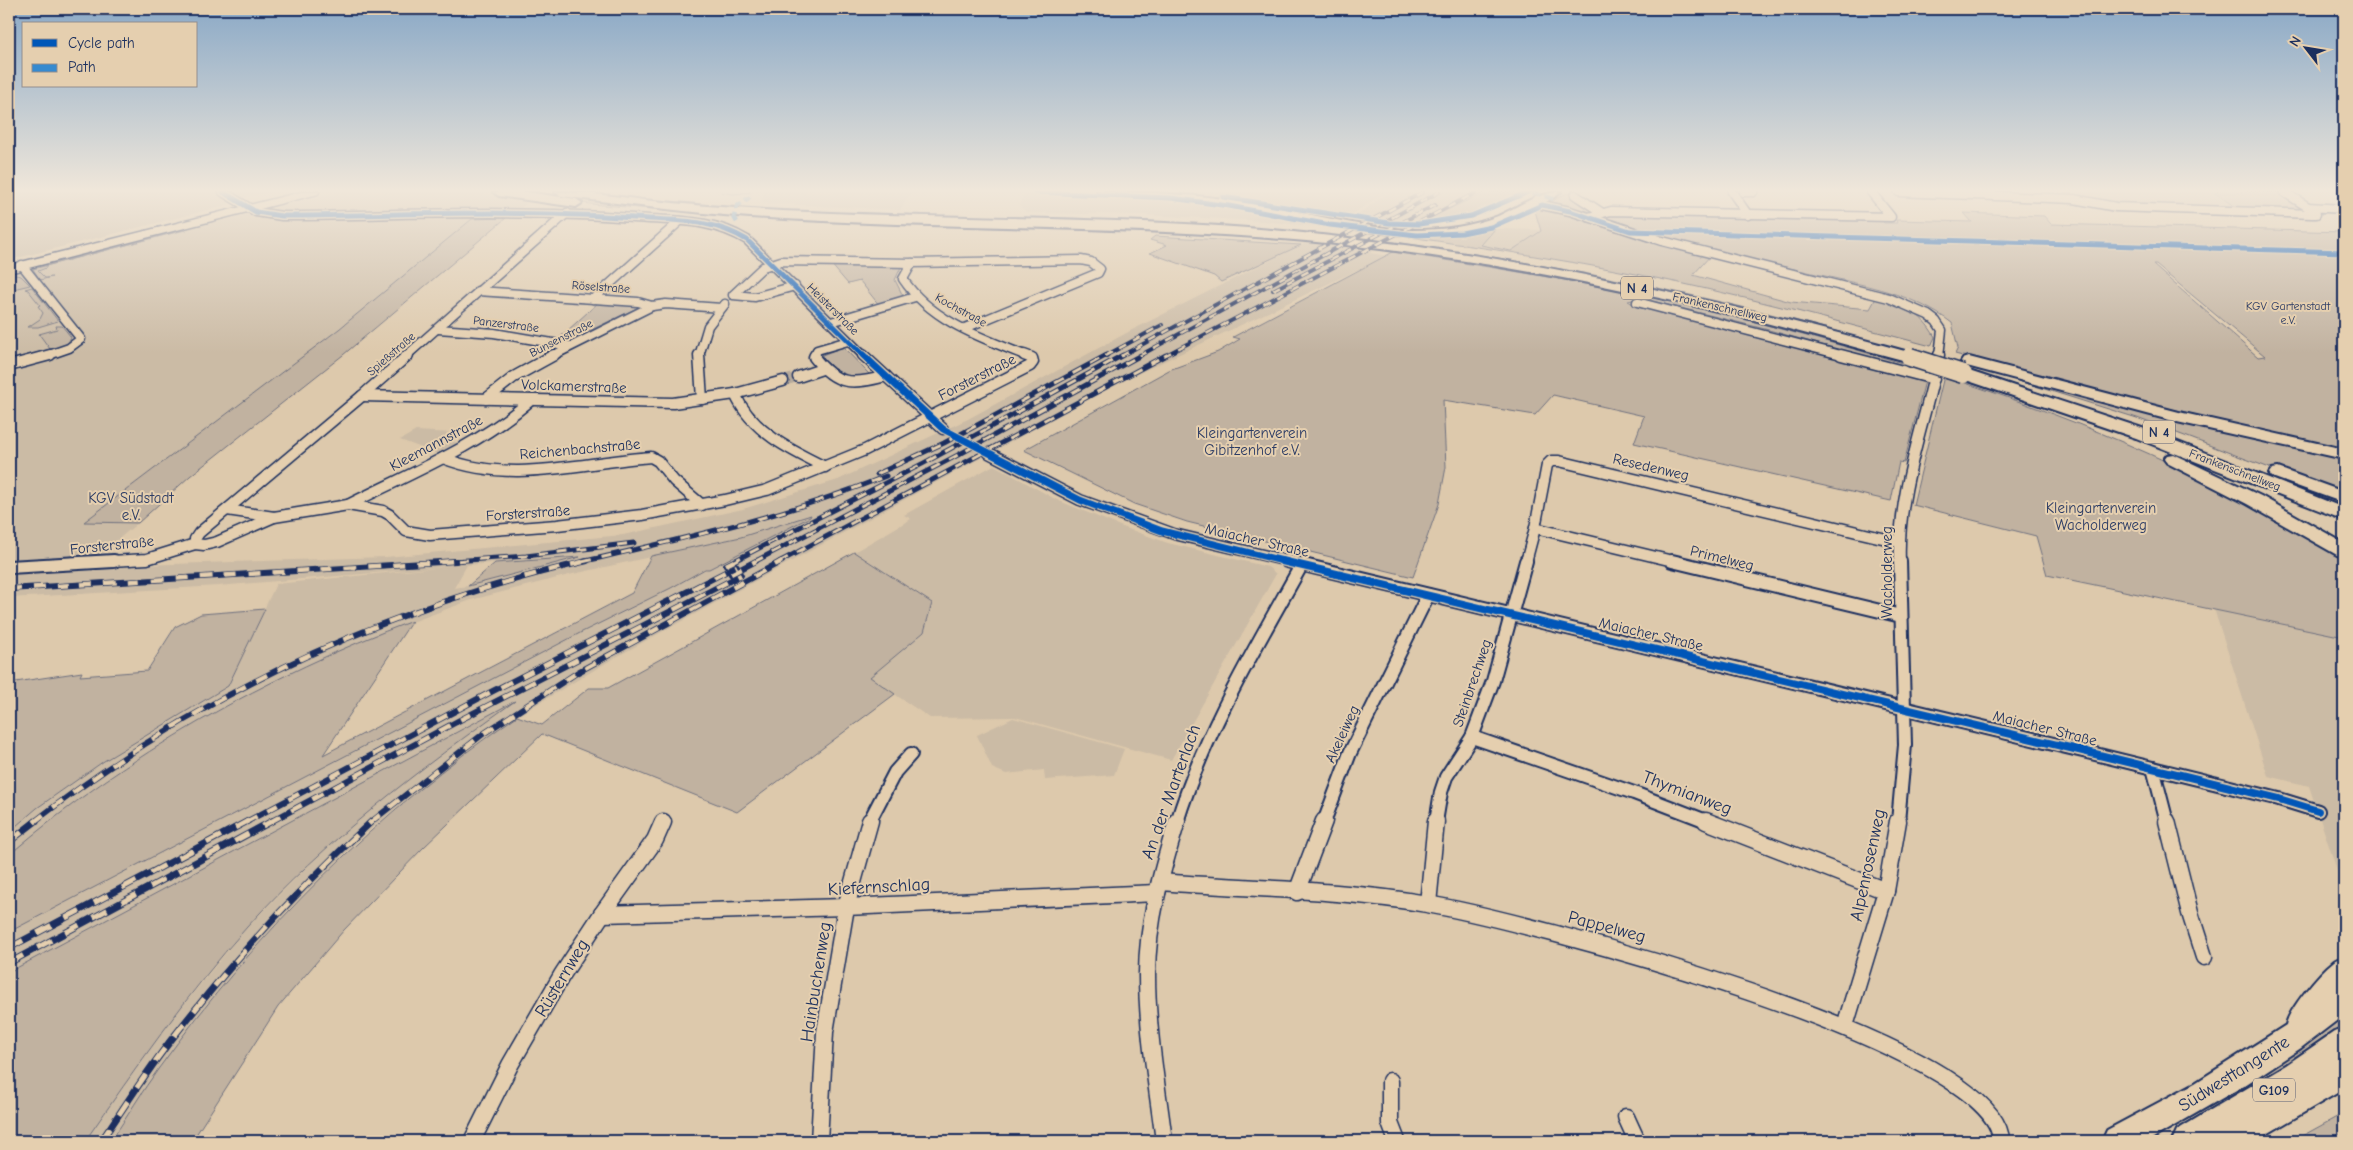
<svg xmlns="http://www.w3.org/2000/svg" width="2353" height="1150" font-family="'Comic Neue',sans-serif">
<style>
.built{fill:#cbbba5;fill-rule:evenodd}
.green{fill:#c1b2a0;stroke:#6e707f;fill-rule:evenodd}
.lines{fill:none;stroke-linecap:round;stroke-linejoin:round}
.street-tunnel{stroke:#b6aa9c;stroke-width:10;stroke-dasharray:10 5;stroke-linecap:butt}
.street-far3-casing{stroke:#1b2f5e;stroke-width:11}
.street-far2-casing{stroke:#1b2f5e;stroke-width:13}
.street-far1-casing{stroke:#1b2f5e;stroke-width:16}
.street-casing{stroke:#1b2f5e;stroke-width:19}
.secondary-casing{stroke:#1b2f5e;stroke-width:4}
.primary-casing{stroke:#1b2f5e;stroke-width:3}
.highway-casing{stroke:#1b2f5e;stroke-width:4}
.street-far3{stroke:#e5cfaf;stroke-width:8}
.street-far2{stroke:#e5cfaf;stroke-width:10}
.street-far1{stroke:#e5cfaf;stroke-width:12}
.street{stroke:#e5cfaf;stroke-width:16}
.secondary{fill:#e5cfaf;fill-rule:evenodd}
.primary{fill:#e5cfaf;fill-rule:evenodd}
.highway{fill:#e5cfaf;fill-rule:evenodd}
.tram{stroke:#1b2f5e;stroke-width:1}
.rail-far3-casing{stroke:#1b2f5e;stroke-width:4}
.rail-far2-casing{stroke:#1b2f5e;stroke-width:5}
.rail-far1-casing{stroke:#1b2f5e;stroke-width:6}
.rail-casing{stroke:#1b2f5e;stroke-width:7}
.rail-far3{stroke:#e5cfaf;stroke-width:2.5;stroke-dasharray:8;stroke-linecap:butt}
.rail-far2{stroke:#e5cfaf;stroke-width:3;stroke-dasharray:10;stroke-linecap:butt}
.rail-far1{stroke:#e5cfaf;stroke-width:4.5;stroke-dasharray:12;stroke-linecap:butt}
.rail{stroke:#e5cfaf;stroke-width:5;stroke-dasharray:16;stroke-linecap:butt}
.highway-bridge-casing{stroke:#1b2f5e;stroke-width:21;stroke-linecap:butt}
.highway-bridge{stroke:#e5cfaf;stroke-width:18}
.quiet{stroke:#368acf;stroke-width:4.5;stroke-dasharray:9 4.5;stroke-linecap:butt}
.cycleway-far2-casing{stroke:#e5cfaf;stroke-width:7}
.cycleway-far1-casing{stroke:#e5cfaf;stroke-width:9}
.cycleway-casing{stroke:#e5cfaf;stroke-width:11}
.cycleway-far2{stroke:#0057b8;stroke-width:5}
.cycleway-far1{stroke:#0057b8;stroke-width:7}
.cycleway{stroke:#0057b8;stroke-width:8}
.labels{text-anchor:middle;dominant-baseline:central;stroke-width:4;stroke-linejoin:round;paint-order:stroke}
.far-street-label{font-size:12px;fill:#1b2f5e;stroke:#e5cfaf}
.far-park-label{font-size:12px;fill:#2c3c65;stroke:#e5cfaf}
.shield{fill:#e5cfaf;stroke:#585f76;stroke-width:1}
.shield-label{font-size:14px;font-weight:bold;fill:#1b2f5e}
.street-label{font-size:15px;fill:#1b2f5e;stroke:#e5cfaf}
.park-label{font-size:15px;fill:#2c3c65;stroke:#e5cfaf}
.near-street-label{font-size:18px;fill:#1b2f5e;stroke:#e5cfaf}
</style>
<rect width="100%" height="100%" fill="#ddc9ac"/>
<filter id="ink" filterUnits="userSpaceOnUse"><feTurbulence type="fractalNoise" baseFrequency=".02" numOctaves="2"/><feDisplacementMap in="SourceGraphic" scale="10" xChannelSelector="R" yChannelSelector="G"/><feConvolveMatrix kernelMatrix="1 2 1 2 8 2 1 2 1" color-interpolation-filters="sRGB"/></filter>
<g filter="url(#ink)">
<g class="built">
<polygon points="9,192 274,192 248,196 220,207 9,260"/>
<path d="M337,192H478L527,203L506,218L472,219L339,329L85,522L138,523L84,567L386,557L623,535L743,509L838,480L968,419L1132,330L1307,242L1375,249L1370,253L1387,256L1120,382L616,657L517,716L475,745L407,799L363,836L296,902L255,947L208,1003L158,1070L111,1141H85L164,1029L247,927L331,843L425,765L511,703L9,972V932L580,633L671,588L699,572L709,569L811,515L741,537L573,574L471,600L380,634L229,705L171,738L103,782L9,855V832L37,808L104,761L228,686L276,584L445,567L218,586L9,598V273ZM575,557L468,586L454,588L467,565Z"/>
<polygon points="764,192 912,192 900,210 762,203"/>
<polygon points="974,192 1386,192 1332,228 1262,221 1143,215 1027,213 1019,206 1024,194"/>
<polygon points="1389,192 1486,192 1423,221 1386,221 1354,217"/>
<polygon points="2072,192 2279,192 2307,211 2110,205 2075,196"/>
<polygon points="1495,229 1541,230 1511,251 1481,245"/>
<polygon points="416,431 453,433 457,434 448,439 457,443 438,454 400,440"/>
<polygon points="994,465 1057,500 1120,526 1168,543 1268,567 1276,574 1171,760 1015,717 930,718 869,677 924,632 932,603 854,552 911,519 904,515"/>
<polygon points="2214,609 2344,637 2344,891 2309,786 2268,776"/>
<polygon points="1013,718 1124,749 1114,775 1045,780 1044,770 1006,774 992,768 977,735"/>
</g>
<g class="green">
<polygon points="508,192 538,192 675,211 590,204"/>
<path d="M1486,192H1518L1520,194C1490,208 1457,224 1423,221Z"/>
<polygon points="2214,192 2277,192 2306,211 2238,209"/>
<path d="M1567,193L1601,214L1882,220L1884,223H1897L1896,220L1972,222L1964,213L2044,216L2051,224L2344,232V448C2214,420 2084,389 1955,354L1958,348L1952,323C1916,296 1877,288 1834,278C1796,269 1757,261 1718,253L1710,256L1693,275L1791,302L1870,309L1876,298C1904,307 1920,310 1935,337L1931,346C1835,321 1738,294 1641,275C1564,260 1487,248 1409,237L1466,235L1495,229L1481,245L1511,251L1541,231L1535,211ZM2153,265H2156L2265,356L2258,357Z"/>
<polygon points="506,218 343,355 190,476 138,523 84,522 339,329 472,219"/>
<polygon points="183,230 46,266 46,268 38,271 45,278 52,277 40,280 33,269 185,230 187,231"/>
<polygon points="1155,236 1301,245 1221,282 1214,276 1150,253 1167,245 1150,240"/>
<path d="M1389,241C1571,267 1752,303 1928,358L1774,317L1385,243Z"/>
<path d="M1393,252C1484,266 1574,280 1664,300C1753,320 1840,345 1927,370L1916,372L1769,330L1641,298L1628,301L1635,305L1925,381L1904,463L1899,462L1891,501L1634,443L1644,416L1553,395L1535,415L1443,400L1446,467L1439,504L1413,577L1187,522L1134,504L1024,450L1169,370L1218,352L1240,339L1233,337Z"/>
<polygon points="830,263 902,265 895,280 903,296 879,305 860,281 848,284"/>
<polygon points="10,274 21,276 30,285 9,290 9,275"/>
<polygon points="32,287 58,321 38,327 28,327 40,319 43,313 38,306 40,305 28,290 25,289"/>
<polygon points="599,302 632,304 639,307 566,342 557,340"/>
<polygon points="56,326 62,326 71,337 68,343 61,348 9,361 50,349 39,334 57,329"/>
<path d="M843,347L871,376C847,382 840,374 823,359L822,355Z"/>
<path d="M1966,369C2094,410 2220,456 2344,506V510L2273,481L1964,372Z"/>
<polygon points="2000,375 2344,457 2344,496 2137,418"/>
<path d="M1944,376C2084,421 2221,479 2344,559V637L2047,575L2036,536L1913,505Z"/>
<path d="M811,515L810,517L709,569H705L671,588L580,633L9,932V855C124,756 270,674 412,621L323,755L632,593L651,556L741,537Z"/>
<path d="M854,552L932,603L924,632L870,677L895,694L737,812L542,734L423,848L344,930L278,1007L192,1141H111C127,1117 142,1091 159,1068C258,931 377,812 517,716L542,725L589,688H608Z"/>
<polygon points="580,557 468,586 495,563"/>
<polygon points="265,609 228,686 104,761 37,808 9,832 9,683 82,672 80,676 147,671 175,627 201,614"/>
<path d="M515,701C419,769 326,840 247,927C187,994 136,1068 85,1141H9V972Z"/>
<polygon points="2344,1015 2344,1028 2307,1055 2232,1103 2221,1099"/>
<polygon points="2344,1113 2344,1141 2293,1141"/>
</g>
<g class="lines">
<g class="street-tunnel">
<polyline points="783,381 798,377"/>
<polyline points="943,429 989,453"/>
</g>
<g class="street-far3-casing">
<g id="street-far3">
<path d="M223,192L256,212L282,216C399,215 517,209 634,218C675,221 711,218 747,240L864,356"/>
<polyline points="1732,192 1748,215"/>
<polyline points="1744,192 1753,192"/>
<polyline points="1899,192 2074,199 2116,207 2312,214 2316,214 2308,207 2344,209"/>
<polyline points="2284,192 2308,207"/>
<polyline points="1575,195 1601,212"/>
<polyline points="1537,200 1542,205 1570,211 1662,241 1889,298 1928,315 1936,321 1942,330 1939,356"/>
<polyline points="1588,217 1611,211 1891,217 1871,192"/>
<path d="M912,263L903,279C931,321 982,338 1027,356"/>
<polyline points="22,265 81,339 69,348 46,356"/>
<polyline points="795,286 755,297 733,295 763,267 781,261 912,263 1081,260 1091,262 1100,269 1098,273 965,328"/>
<polyline points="478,291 638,302 652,306 666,304 721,308"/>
<polyline points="593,299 680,221"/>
<polyline points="1637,302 1845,356"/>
<polyline points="831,322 915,297"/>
<polyline points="438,329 494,333 570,346"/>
<polyline points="406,356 567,213"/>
<polyline points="552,356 652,306"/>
<polyline points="699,356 708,326 725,304"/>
<polyline points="814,356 817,350 848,341"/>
</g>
</g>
<g class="street-far2-casing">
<g id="street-far2">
<polyline points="699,355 702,399"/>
<path d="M815,355L814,357C836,386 853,385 886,376"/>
<polyline points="863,355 943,429"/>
<polyline points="1841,355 1934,379"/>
<polyline points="9,366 50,355"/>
<polyline points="798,377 822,369"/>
<path d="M735,394C751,431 790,450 825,467"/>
<polyline points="362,396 673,403 735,394 783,381"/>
<polyline points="486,399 514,377 554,355"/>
<polyline points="989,453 1080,500 1174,534 1292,562"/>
<path d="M443,458C511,485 581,462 651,457L658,461L674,481L702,505"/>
<path d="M348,505C411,473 477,447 531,400"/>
<polyline points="227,510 274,517"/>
<polyline points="1535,528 1677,562"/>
<polyline points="195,544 195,539 199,533 362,396 408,355"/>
<polyline points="93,562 147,559 195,544 204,545 217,542 274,517 348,505 383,511 390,515 406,531 430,535 557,525 642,515 725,500 767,490 865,450 1030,366 1033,362 1032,358 1024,355"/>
<polyline points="1526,562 1535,528 1547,465 1551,461 1559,461 1899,542"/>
<path d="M1900,562C1897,492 1925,423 1939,355"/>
</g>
</g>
<g class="street-far1-casing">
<g id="street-far1">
<polyline points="1287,561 2087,752 2279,799 2318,811"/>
<polyline points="1672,561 1901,616"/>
<polyline points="9,567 114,561"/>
<polyline points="1472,737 1634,793 1709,822"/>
<polyline points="2153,768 2167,822"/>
<polyline points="869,822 895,772 911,754"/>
<path d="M1177,822C1205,731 1256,647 1302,564"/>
<polyline points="1324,822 1350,753 1428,595"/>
<polyline points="1436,822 1441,792 1446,777 1472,737 1493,681 1526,561"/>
<polyline points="1898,822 1905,745 1900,561"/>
</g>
</g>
<g class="street-casing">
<g id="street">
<polyline points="1706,821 1886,891"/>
<polyline points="2167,821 2190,913 2204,957"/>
<path d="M1160,882C1249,889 1339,889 1427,904C1517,919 2000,1043 2001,1141"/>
<polyline points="1297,892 1324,821"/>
<polyline points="1428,904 1436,821"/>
<polyline points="602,914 846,907 1157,893"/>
<polyline points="1845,1026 1886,891 1898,821"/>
<polyline points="1390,1081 1390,1123 1397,1141"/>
<polyline points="1626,1117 1637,1141"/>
<polyline points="472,1141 510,1065 562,975 602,914 655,840 663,822"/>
<polyline points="819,1141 825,1032 846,907 870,821"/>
<path d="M1164,1141C1157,1086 1147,1029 1147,974C1147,922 1162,870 1177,821"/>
</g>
</g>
<g class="secondary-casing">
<path id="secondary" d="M1096,192C1149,192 1199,194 1251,203C1305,212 1358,228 1412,230C1441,230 1470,227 1498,216C1518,207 1538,192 1561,192C1552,201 1535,206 1524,211C1424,259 1335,222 1234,206C1190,199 1145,196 1101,195Z"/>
</g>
<g class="primary-casing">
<polygon id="primary" points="301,192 319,192 318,194 9,273 9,265"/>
</g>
<g class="highway-casing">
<g id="highway">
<polygon points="493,192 526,192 576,199 582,203 576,207 499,196"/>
<path d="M555,192C585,192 614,196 644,200C699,206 754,210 809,212C977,220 1146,216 1313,234C1518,255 1718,299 1916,354L1918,357L1916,360L1910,362C1852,347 1796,330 1738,316C1596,282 1451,254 1306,241C1112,224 918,230 724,215C670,210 615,203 561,196Z"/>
<polygon points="1969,357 2179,412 2344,449 2344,459 2177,422 1963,365 1961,362 1963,359"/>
<polygon points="1963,369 2148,430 2344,508 2344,520 2136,438 1957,377 1955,374 1957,371"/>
<polygon points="2173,454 2261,496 2344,543 2344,557 2337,555 2247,504 2167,463 2164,459 2167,455"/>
<polygon points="2278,468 2344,492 2344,503 2272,477 2269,473 2272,469"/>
<path d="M2344,957V1015L2301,1048L2245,1085L2148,1141H2102L2107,1130L2195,1083L2286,1025C2288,1010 2320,972 2333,962C2336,959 2340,958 2344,957Z"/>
<polygon points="2344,1028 2344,1058 2340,1061 2344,1059 2344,1089 2255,1141 2172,1141 2177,1130 2286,1065 2334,1032"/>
</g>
</g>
<use href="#street-far3" class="street-far3"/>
<use href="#street-far2" class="street-far2"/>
<use href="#street-far1" class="street-far1"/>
<use href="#street" class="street"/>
<use href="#secondary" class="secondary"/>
<use href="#primary" class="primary"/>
<use href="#highway" class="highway"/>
<polyline class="tram" points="721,192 733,194 751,192"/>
<g class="rail-far3-casing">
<g id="rail-far3">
<polyline points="1273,290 1435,205"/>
<polyline points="1105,356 1162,325"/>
<polyline points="1121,356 1423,192"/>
<polyline points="1139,356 1439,192"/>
<polyline points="1164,356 1477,192"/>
</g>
</g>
<g class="rail-far2-casing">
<g id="rail-far2">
<polyline points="877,474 944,443 1107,355"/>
<polyline points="438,562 526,556 634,543"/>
<path d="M582,562C685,538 787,516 886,476"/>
<polyline points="732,562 924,463 1123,355"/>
<polyline points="754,562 958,455 1141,355"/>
<polyline points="779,562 1166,355"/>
</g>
</g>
<g class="rail-far1-casing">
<g id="rail-far1">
<polyline points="726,565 734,561"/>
<polyline points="731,574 756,561"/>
<polyline points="9,589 456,561"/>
<path d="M34,822C199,694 383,608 587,561"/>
<polyline points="246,822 489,693 737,566"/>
<polyline points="270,822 458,721 741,575"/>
<polyline points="371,822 483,734 578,672 782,561"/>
</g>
</g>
<g class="rail-casing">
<g id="rail">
<polyline points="9,842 36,821"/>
<polyline points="9,948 248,821"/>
<polyline points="9,963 272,821"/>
<path d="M101,1141C125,1106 148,1069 175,1035C235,958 300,887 372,821"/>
</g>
</g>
<use href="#rail-far3" class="rail-far3"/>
<use href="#rail-far2" class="rail-far2"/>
<use href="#rail-far1" class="rail-far1"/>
<use href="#rail" class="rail"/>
<g class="highway-bridge-casing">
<polyline id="highway-bridge" points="1910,357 1963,374"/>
</g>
<use href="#highway-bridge" class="highway-bridge"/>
<g class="quiet">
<polyline points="1532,192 1554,199"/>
<polyline points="737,222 734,217 737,206 750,197"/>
</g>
<g class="cycleway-far2-casing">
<g id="cycleway-far2">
<path d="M223,192L256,212L282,216C399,215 517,209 634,218C675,221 711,218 747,240L864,356"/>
<polyline points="1035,192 1171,198 1229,206 1330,225 1417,235 1462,233 1491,227 1542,205 1570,211 1630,231 2344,252"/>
<polyline points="1223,197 1389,223 1419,224 1471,216 1528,192"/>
</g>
</g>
<g class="cycleway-far1-casing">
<polyline id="cycleway-far1" points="863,355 943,429 1080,500 1162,531 1287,562"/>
</g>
<g class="cycleway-casing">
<polyline id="cycleway" points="1282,561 2087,752 2279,799 2318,811"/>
</g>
<use href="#cycleway-far2" class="cycleway-far2"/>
<use href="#cycleway-far1" class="cycleway-far1"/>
<use href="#cycleway" class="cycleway"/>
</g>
</g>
<linearGradient id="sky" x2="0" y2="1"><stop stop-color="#89a8c6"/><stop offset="0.54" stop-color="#f0e7da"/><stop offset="1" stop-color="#f0e7da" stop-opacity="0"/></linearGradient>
<rect width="2353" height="353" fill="url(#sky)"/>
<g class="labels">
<g class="far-street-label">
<text transform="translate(601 287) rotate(4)">Röselstraße</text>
<text transform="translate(1720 307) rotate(13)">Frankenschnellweg</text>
<text transform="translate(833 309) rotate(45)">Heisterstraße</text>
<text transform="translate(961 310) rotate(29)">Kochstraße</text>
<text transform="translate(506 324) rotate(7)">Panzerstraße</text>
<text transform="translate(561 338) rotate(-27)">Bunsenstraße</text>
<text transform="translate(391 354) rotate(-41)">Spießstraße</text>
<text transform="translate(2235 470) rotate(21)">Frankenschnellweg</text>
</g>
<g class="far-park-label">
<text x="2288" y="306">KGV Gartenstadt<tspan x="2288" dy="14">e.V.</tspan></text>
</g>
<g class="shield">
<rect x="1621" y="276.5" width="32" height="23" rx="4"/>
<rect x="2143" y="420.5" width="32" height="23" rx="4"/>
<rect x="2253" y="1078.5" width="42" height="23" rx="4"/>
</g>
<g class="shield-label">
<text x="1637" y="288">N 4</text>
<text x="2159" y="432">N 4</text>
<text x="2274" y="1090">G109</text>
</g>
<g class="street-label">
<text transform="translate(977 377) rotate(-27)">Forsterstraße</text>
<text transform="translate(574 386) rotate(2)">Volckamerstraße</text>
<text transform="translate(436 443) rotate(-28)">Kleemannstraße</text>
<text transform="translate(580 449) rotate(-5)">Reichenbachstraße</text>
<text transform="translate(1651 467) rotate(13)">Resedenweg</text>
<text transform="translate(528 513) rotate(-4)">Forsterstraße</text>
<text transform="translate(1257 540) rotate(13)">Maiacher Straße</text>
<text transform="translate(112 545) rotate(-6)">Forsterstraße</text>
<text transform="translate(1722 558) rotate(14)">Primelweg</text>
<text transform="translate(1887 572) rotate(-90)">Wacholderweg</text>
<text transform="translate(1651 634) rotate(13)">Maiacher Straße</text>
<text transform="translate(1472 683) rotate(-71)">Steinbrechweg</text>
<text transform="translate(2045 728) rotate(14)">Maiacher Straße</text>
<text transform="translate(1342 734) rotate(-65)">Akeleiweg</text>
</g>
<g class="park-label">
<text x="1252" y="433">Kleingartenverein<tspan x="1252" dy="17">Gibitzenhof e.V.</tspan></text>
<text x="131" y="498">KGV Südstadt<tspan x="131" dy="17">e.V.</tspan></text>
<text x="2101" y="508">Kleingartenverein<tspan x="2101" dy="17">Wacholderweg</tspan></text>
</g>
<g class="near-street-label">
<text transform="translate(1171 792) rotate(-70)">An der Marterlach</text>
<text transform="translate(1687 793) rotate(21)">Thymianweg</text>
<text transform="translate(1868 865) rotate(-78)">Alpenrosenweg</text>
<text transform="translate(879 887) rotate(-3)">Kiefernschlag</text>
<text transform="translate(1607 927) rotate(15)">Pappelweg</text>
<text transform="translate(562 978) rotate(-59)">Rüsternweg</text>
<text transform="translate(816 982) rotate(-81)">Hainbuchenweg</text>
<text transform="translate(2234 1074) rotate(-32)">Südwesttangente</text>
</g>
</g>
<rect width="2353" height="1150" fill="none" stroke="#e5cfaf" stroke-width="30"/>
<rect x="15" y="15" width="2323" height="1120" fill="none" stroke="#1b2f5e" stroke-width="2" filter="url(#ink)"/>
<rect x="22" y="22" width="175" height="65" fill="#e5cfaf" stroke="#948f8f"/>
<rect x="32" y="39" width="25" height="8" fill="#0057b8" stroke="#948f8f"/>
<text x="68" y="48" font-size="15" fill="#1b2f5e">Cycle path</text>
<rect x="32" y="64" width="25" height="8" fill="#368acf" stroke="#948f8f"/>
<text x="68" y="72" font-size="15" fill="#1b2f5e">Path</text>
<g transform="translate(2306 48) rotate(301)" stroke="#e5cfaf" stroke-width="4" paint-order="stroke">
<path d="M0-4L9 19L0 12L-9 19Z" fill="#1b2f5e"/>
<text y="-8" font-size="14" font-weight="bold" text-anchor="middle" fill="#1b2f5e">N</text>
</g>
</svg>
